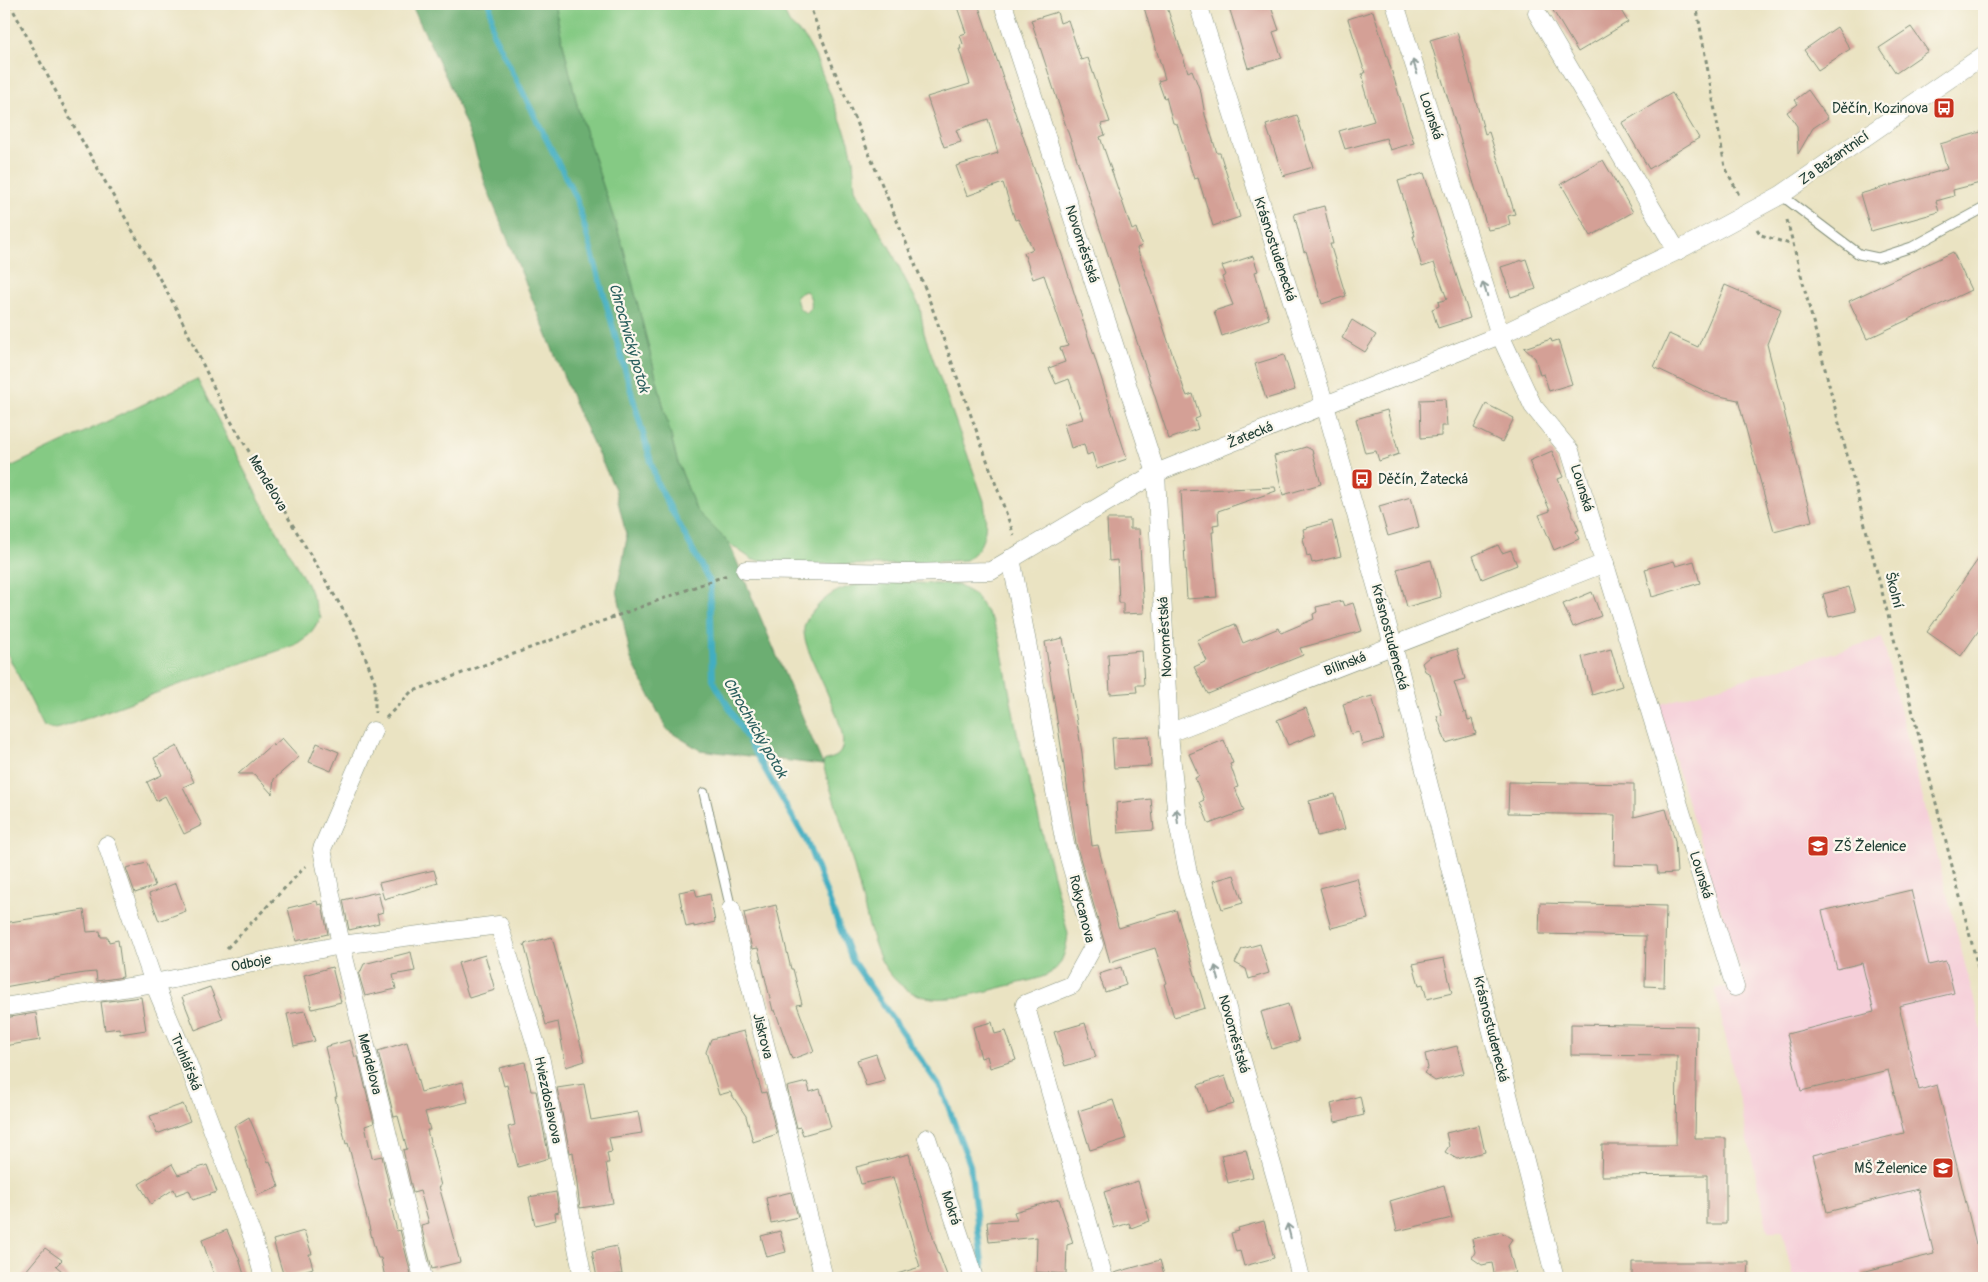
<svg xmlns="http://www.w3.org/2000/svg" width="1988" height="1282" font-family="Pangolin,sans-serif">
<style>
.built{fill:#f5cfd9}
.green{fill:#85ca84;stroke:#52845c;fill-rule:evenodd}
.forest{fill:#6cae72;stroke:#467653}
.lines{fill:none;stroke-linecap:round;stroke-linejoin:round}
.stream{stroke:#43aec1;stroke-width:6}
.building{fill:#d4a096}
.service-casing{stroke:#84907b;stroke-width:11}
.minor-casing{stroke:#84907b;stroke-width:19}
.path{stroke:#84907b;stroke-width:3;stroke-dasharray:4 4;stroke-linecap:butt}
.service{stroke:#fff;stroke-width:9}
.minor{stroke:#fff;stroke-width:18}
.oneway{stroke:#8f9e9a}
.labels{text-anchor:middle;dominant-baseline:central;stroke-width:4.5;stroke-linejoin:round;paint-order:stroke}
.poi-label{font-size:14px;fill:#1f3d34;stroke:#fbf7ec;text-anchor:end}
.street-label{font-size:14px;fill:#1f3d34;stroke:#fbf7ec}
.water-label{font-size:15px;font-style:italic;fill:#2a5f5e;stroke:#fbf7ec}
</style>
<rect width="100%" height="100%" fill="#fbf7ec"/>
<filter id="ink" filterUnits="userSpaceOnUse"><feTurbulence type="fractalNoise" baseFrequency=".02" numOctaves="2"/><feDisplacementMap in="SourceGraphic" scale="10" xChannelSelector="R" yChannelSelector="G"/><feConvolveMatrix kernelMatrix="1 2 1 2 8 2 1 2 1" color-interpolation-filters="sRGB"/></filter>
<filter id="wash" filterUnits="userSpaceOnUse"><feTurbulence type="fractalNoise" baseFrequency=".0096" numOctaves="4" result="noise"/><feDisplacementMap in="SourceGraphic" scale="20" xChannelSelector="R" yChannelSelector="G"/><feGaussianBlur stdDeviation="1.12" result="paint"/><feColorMatrix in="noise" values="0 0 0 0 0 0 0 0 0 0 0 0 0 0 0 0 0 1.4 0 .05"/><feComposite in="paint" operator="in"/></filter>
<g filter="url(#wash)">
<rect width="100%" height="100%" fill="#eae3c2"/>
<polygon class="built" points="1882,638 1984,1039 1984,1278 1793,1278 1782,1232 1768,1232 1715,989 1744,986 1658,705"/>
<g class="green">
<path d="M554,4H781L789,23L805,38L815,56L849,141L853,159L855,189L890,248L905,279L920,307L924,333L984,501C987,524 988,546 966,560L882,565L796,564L753,560L731,545L696,510L677,460L624,250L578,109ZM806,291C811,296 812,302 811,309L807,313C799,310 797,305 796,296L803,292Z"/>
<polygon points="197,379 258,497 309,588 321,618 309,635 295,645 181,684 60,728 54,729 44,727 4,647 4,470"/>
<path d="M895,582L958,585L975,595L993,621L999,636L1017,733L1068,934C1063,977 1048,976 1011,985C981,992 939,1007 911,992C898,985 886,971 880,958C868,930 863,900 855,871C846,835 834,800 823,765L824,761C828,759 835,758 838,755C859,735 802,657 804,629C804,622 811,614 815,609C836,583 865,583 895,582Z"/>
</g>
<polygon class="forest" points="411,4 554,4 578,109 624,250 677,460 696,510 729,543 823,765 700,750 667,730 631,659 617,590 627,538 615,489 579,414 486,186 472,140 447,79"/>
<g class="lines">
<polyline class="stream" points="490,4 493,33 577,200 657,483 710,582 713,680 807,842 852,960 942,1090 970,1165 983,1270 986,1278"/>
</g>
<g id="blocks">
<g class="building">
<polygon points="956,4 978,4 1042,192 1127,459 1097,469 1092,453 1087,455 1084,444 1071,448 1064,424 1083,419 1069,379 1056,384 1049,368 1065,362 1060,348 1068,346 1044,275 1033,279 1024,253 1033,249 1018,219 1015,220 1003,183 967,196 956,166 998,153 988,119 956,130 961,142 944,147 927,97 970,84 959,49 961,49 960,45 963,44 960,35 966,33"/>
<polygon points="1143,4 1166,4 1188,72 1192,70 1201,93 1205,115 1217,153 1220,153 1240,217 1213,226 1198,178 1194,179 1177,124 1173,123 1166,97 1164,98 1158,81 1165,79"/>
<polygon points="1228,4 1270,4 1279,30 1273,32 1282,58 1248,68"/>
<polygon points="1549,4 1617,4 1628,22 1578,52"/>
<polygon points="1373,11 1414,143 1390,150 1386,138 1345,149 1339,131 1374,121 1363,85 1365,84 1362,74 1365,73 1348,19"/>
<polygon points="1057,12 1060,23 1068,20 1081,60 1088,58 1110,122 1101,124 1105,135 1100,137 1132,230 1136,228 1142,246 1137,248 1184,389 1187,396 1193,394 1200,417 1195,419 1198,429 1169,439 1031,20"/>
<polygon points="1837,27 1850,49 1818,70 1804,50"/>
<polygon points="1911,27 1928,51 1896,73 1879,48"/>
<polygon points="1457,32 1485,134 1489,132 1515,214 1508,216 1510,224 1499,228 1488,230 1430,40"/>
<polygon points="1808,90 1828,118 1813,128 1798,154 1797,126 1787,112 1798,104 1795,100"/>
<polygon points="1672,93 1699,138 1649,169 1622,123"/>
<polygon points="1297,115 1313,167 1283,176 1266,125"/>
<polygon points="1984,131 1984,182 1953,190 1954,196 1936,201 1939,212 1871,231 1860,194 1947,169 1940,144"/>
<polygon points="1603,160 1633,212 1591,236 1561,184"/>
<polygon points="1424,173 1470,318 1438,328 1432,309 1439,306 1438,302 1447,299 1434,263 1422,267 1413,236 1415,236 1398,181"/>
<polygon points="1324,206 1333,244 1330,244 1346,296 1322,304 1306,251 1304,252 1294,214"/>
<polygon points="1953,252 1971,290 1867,339 1849,301"/>
<polygon points="1253,256 1258,271 1255,272 1269,319 1222,336 1214,311 1233,305 1222,277 1226,275 1222,266"/>
<polygon points="1526,259 1536,289 1511,297 1501,267"/>
<polygon points="1725,285 1781,309 1767,344 1812,521 1774,531 1738,400 1711,394 1654,367 1669,334 1698,347"/>
<polygon points="1352,320 1376,335 1365,352 1342,338"/>
<polygon points="1551,339 1552,342 1558,340 1572,384 1549,391 1544,374 1540,375 1535,358 1524,348"/>
<polygon points="1284,355 1295,390 1266,399 1255,364"/>
<polygon points="1445,399 1447,426 1441,426 1441,436 1421,438 1420,400"/>
<polygon points="1486,404 1514,418 1502,442 1474,428"/>
<polygon points="1387,410 1399,454 1379,461 1376,451 1365,453 1356,419"/>
<polygon points="1306,447 1312,450 1321,484 1283,495 1274,456"/>
<polygon points="1552,451 1563,477 1558,479 1579,530 1576,531 1579,539 1554,550 1539,515 1550,511 1529,461"/>
<polygon points="1275,487 1276,491 1218,511 1219,524 1213,525 1214,532 1212,532 1217,597 1187,599 1181,491"/>
<polygon points="1411,497 1419,527 1388,536 1379,506"/>
<polygon points="1107,519 1130,519 1130,529 1139,529 1144,613 1123,614 1123,603 1119,603 1117,560 1109,561"/>
<polygon points="1332,521 1341,556 1312,563 1310,555 1307,556 1303,538 1305,537 1303,529"/>
<polygon points="1498,545 1502,553 1511,550 1517,565 1482,579 1473,556"/>
<polygon points="1984,551 1984,623 1961,656 1927,632"/>
<polygon points="1431,560 1441,597 1407,607 1397,569"/>
<polygon points="1674,561 1676,566 1694,561 1700,583 1652,597 1645,569"/>
<polygon points="1849,587 1856,611 1829,617 1823,594"/>
<polygon points="1592,592 1601,616 1573,627 1563,604"/>
<polygon points="1342,601 1344,606 1353,603 1362,631 1300,648 1303,655 1208,694 1194,667 1207,661 1197,640 1235,624 1243,643 1279,628 1281,633 1314,619 1313,614 1317,612 1316,607"/>
<polygon points="1063,638 1082,753 1092,846 1098,845 1118,926 1119,928 1176,910 1205,1008 1174,1017 1164,984 1167,983 1155,948 1110,962 1076,844 1045,642"/>
<polygon points="1457,649 1465,679 1454,682 1464,713 1466,712 1468,720 1472,719 1476,734 1446,743 1437,716 1442,715 1430,674 1425,671 1422,663 1429,657"/>
<polygon points="1611,649 1622,686 1592,695 1582,657"/>
<polygon points="1142,651 1144,685 1136,685 1137,692 1110,694 1108,654"/>
<polygon points="1372,696 1384,739 1362,745 1359,732 1351,734 1343,704"/>
<polygon points="1306,708 1316,734 1288,745 1277,720"/>
<polygon points="1149,736 1151,766 1114,768 1112,738"/>
<polygon points="282,738 299,757 274,779 272,794 254,774 238,774 272,744 273,746"/>
<polygon points="1224,740 1233,763 1230,764 1238,787 1235,788 1244,811 1209,824 1200,802 1204,800 1195,778 1199,776 1189,754"/>
<polygon points="317,743 339,752 331,771 309,762"/>
<polygon points="177,746 194,782 183,787 202,825 184,834 165,796 156,801 147,782 162,775 154,758"/>
<polygon points="1509,782 1634,784 1634,817 1666,809 1675,841 1677,873 1658,874 1657,866 1614,865 1615,815 1508,813"/>
<polygon points="1335,794 1345,829 1317,836 1309,801"/>
<polygon points="1151,799 1154,830 1118,833 1116,803"/>
<polygon points="147,863 155,886 135,893 126,868"/>
<polygon points="434,870 438,883 384,899 379,883"/>
<polygon points="1234,875 1243,903 1222,909 1213,881"/>
<polygon points="1357,878 1368,919 1331,928 1320,888"/>
<polygon points="176,883 186,911 159,921 149,894"/>
<polygon points="695,889 697,897 710,894 715,922 694,927 694,925 686,927 679,892"/>
<polygon points="1911,890 1929,965 1946,961 1954,993 1899,1006 1919,1090 1937,1085 1976,1244 1984,1242 1984,1278 1863,1278 1862,1272 1934,1254 1918,1189 1827,1212 1813,1155 1904,1133 1888,1070 1801,1091 1787,1034 1874,1012 1862,963 1837,969 1822,911"/>
<polygon points="378,892 383,912 377,914 379,923 349,930 343,900"/>
<polygon points="317,901 318,905 322,904 328,934 296,941 288,908"/>
<polygon points="1540,903 1666,906 1664,987 1645,986 1646,936 1539,934"/>
<polygon points="776,905 791,969 793,969 802,1004 797,1005 814,1051 792,1059 775,1010 773,1011 758,948 752,949 744,913"/>
<polygon points="84,910 87,932 100,931 101,937 108,937 109,942 118,940 123,977 97,981 96,972 84,973 4,987 4,923"/>
<polygon points="552,937 585,1061 566,1067 558,1022 546,1025 524,944"/>
<polygon points="1260,944 1269,973 1249,979 1246,969 1235,963 1242,949"/>
<polygon points="411,952 415,971 393,975 396,989 365,996 359,975 364,964"/>
<polygon points="485,955 495,990 469,998 458,963"/>
<polygon points="1444,958 1452,993 1427,999 1423,984 1419,985 1413,964"/>
<polygon points="332,967 341,1002 312,1009 304,975"/>
<polygon points="1121,967 1126,985 1105,992 1099,974"/>
<polygon points="210,987 223,1019 195,1030 182,997"/>
<polygon points="141,997 146,1030 120,1034 119,1028 105,1030 101,1002"/>
<polygon points="1288,1004 1299,1041 1272,1049 1261,1012"/>
<polygon points="305,1011 315,1041 294,1046 287,1014"/>
<polygon points="36,1013 40,1040 4,1046 4,1018"/>
<polygon points="992,1022 995,1034 1006,1031 1016,1060 990,1068 987,1056 981,1058 973,1027"/>
<polygon points="1085,1023 1096,1057 1065,1066 1054,1032"/>
<polygon points="1571,1024 1697,1026 1695,1138 1726,1138 1726,1224 1707,1224 1707,1175 1601,1176 1602,1145 1676,1145 1677,1056 1571,1055"/>
<polygon points="744,1031 762,1093 766,1092 777,1134 753,1142 746,1116 730,1092 719,1095 706,1052 711,1039"/>
<polygon points="350,1040 355,1057 358,1057 374,1123 365,1126 372,1158 382,1156 392,1198 389,1198 397,1231 400,1230 411,1274 408,1275 409,1278 385,1278 381,1258 378,1258 374,1246 348,1143 346,1144 335,1097 337,1097 325,1047"/>
<polygon points="407,1042 421,1092 463,1082 468,1102 425,1112 430,1130 427,1130 441,1186 439,1186 460,1262 432,1269 421,1225 429,1223 420,1191 413,1193 403,1150 407,1149 398,1116 394,1117 378,1051"/>
<polygon points="1457,1046 1464,1073 1435,1081 1424,1073 1428,1068 1425,1054"/>
<polygon points="876,1054 885,1081 866,1086 857,1060"/>
<polygon points="525,1062 531,1091 536,1091 549,1158 518,1167 508,1127 515,1125 507,1085 504,1086 499,1068"/>
<polygon points="1225,1076 1234,1104 1207,1112 1198,1085"/>
<polygon points="807,1082 810,1092 820,1089 831,1127 803,1135 800,1127 797,1128 787,1087"/>
<polygon points="584,1084 591,1120 638,1112 642,1133 609,1138 612,1152 607,1153 609,1163 606,1163 613,1203 580,1208 573,1152 570,1153 557,1088"/>
<polygon points="1360,1096 1364,1115 1335,1122 1331,1104"/>
<polygon points="1113,1100 1126,1139 1090,1150 1078,1111"/>
<polygon points="183,1104 190,1121 157,1134 150,1116"/>
<polygon points="249,1117 268,1162 270,1161 279,1187 258,1195 234,1126"/>
<polygon points="1479,1125 1485,1152 1457,1159 1445,1152 1449,1146 1446,1133"/>
<polygon points="1246,1150 1253,1177 1228,1183 1221,1155"/>
<polygon points="909,1154 921,1197 922,1197 934,1241 948,1278 897,1278 897,1274 920,1267 895,1184 893,1177 861,1184 856,1167"/>
<polygon points="172,1164 178,1175 207,1165 217,1192 193,1200 189,1190 176,1195 174,1189 151,1204 139,1184"/>
<polygon points="1138,1181 1150,1221 1131,1228 1129,1223 1114,1228 1104,1192"/>
<polygon points="1444,1185 1452,1218 1397,1231 1390,1201"/>
<polygon points="556,1192 559,1212 555,1213 556,1220 535,1225 529,1197"/>
<polygon points="791,1192 798,1217 771,1223 766,1198"/>
<polygon points="1059,1199 1073,1243 1067,1245 1066,1274 1036,1272 1037,1237 989,1242 987,1222 1017,1220 1014,1212"/>
<polygon points="1264,1221 1274,1258 1244,1266 1240,1251 1236,1252 1231,1233 1239,1231 1238,1228"/>
<polygon points="227,1230 239,1258 245,1278 215,1278 202,1240"/>
<polygon points="304,1231 312,1254 309,1254 313,1268 284,1277 273,1240"/>
<polygon points="780,1231 786,1252 767,1257 761,1236"/>
<polygon points="1501,1232 1512,1239 1508,1245 1515,1273 1495,1278 1492,1263 1482,1265 1472,1258 1475,1252 1472,1239"/>
<polygon points="617,1246 622,1274 597,1278 592,1251"/>
<polygon points="45,1248 62,1260 56,1266 70,1278 20,1278"/>
<polygon points="1160,1260 1165,1278 1114,1278 1114,1273"/>
<polygon points="1632,1262 1749,1262 1748,1278 1632,1278"/>
</g>
</g>
</g>
<g filter="url(#ink)">
<use href="#blocks" fill-opacity="0" stroke="#84907b" stroke-width="1"/>
<g class="lines">
<g class="service-casing">
<g id="service">
<polyline points="1781,195 1859,254 1878,258 1912,247 1984,208"/>
<polyline points="704,793 731,909"/>
</g>
</g>
<g class="minor-casing">
<g id="minor">
<polyline points="1003,4 1156,473 1169,733 1177,818 1188,873 1279,1189 1301,1278"/>
<polyline points="1198,4 1325,405 1393,645 1555,1278"/>
<polyline points="1395,4 1500,335 1533,406 1570,451 1735,987"/>
<polyline points="1537,13 1677,251"/>
<polyline points="1011,558 1065,844 1094,945 1072,985 1025,1004 1104,1278"/>
<polyline points="745,570 906,573 991,571 1156,473 1500,335 1677,251 1781,195 1984,55"/>
<polyline points="373,731 322,849 341,945 423,1278"/>
<polyline points="1169,733 1605,563"/>
<polyline points="107,845 154,983 188,1064 253,1238 264,1278"/>
<polyline points="731,909 824,1278"/>
<polyline points="4,1007 154,983 341,945 499,925 541,1061 583,1278"/>
<polyline points="927,1138 974,1278"/>
</g>
</g>
<g class="path">
<polyline points="10,4 75,128 177,310 225,411 355,630 375,682 375,713"/>
<polyline points="809,4 833,67 925,288 1014,535"/>
<polyline points="1696,4 1725,167 1740,197"/>
<polyline points="1787,220 1984,991"/>
<polyline points="1757,229 1761,235 1793,245"/>
<polyline points="386,718 411,692 727,575"/>
<polyline points="227,948 306,866"/>
</g>
<use href="#service" class="service"/>
<use href="#minor" class="minor"/>
</g>
<defs><path id="oneway-shaft" d="M-6 0H5M1.5-3L5.5 0L1.5 3" fill="none" stroke-width="1.6" stroke-linecap="round" stroke-linejoin="round" transform="scale(1.25)"/></defs>
<g class="oneway">
<use href="#oneway-shaft" transform="translate(1415 67) rotate(-108)"/>
<use href="#oneway-shaft" transform="translate(1485 289) rotate(-108)"/>
<use href="#oneway-shaft" transform="translate(1177 816) rotate(-97)"/>
<use href="#oneway-shaft" transform="translate(1217 973) rotate(-106)"/>
<use href="#oneway-shaft" transform="translate(1289 1231) rotate(-104)"/>
</g>
</g>
<defs>
<g id="bus-square" transform="scale(1.125)"><rect x="-9" y="-9" width="18" height="18" rx="4" fill="#c8321e" stroke="#fbf7ec"/><path d="M-5-6H5V4H4V6H2V4H-2V6H-4V4H-5ZM-3.5-4V0h7V-4ZM-3.5 1.2v1.5H-2V1.2ZM2 1.2v1.5H3.5V1.2Z" fill="#fff"/></g>
<g id="school-square" transform="scale(1.125)"><rect x="-9" y="-9" width="18" height="18" rx="4" fill="#c8321e" stroke="#fbf7ec"/><path d="M0-5L7-2L0 1L-7-2ZM-4 1L0 2.5L4 1V4Q0 6-4 4Z" fill="#fff"/></g>
</defs>
<g fill-rule="evenodd">
<use href="#bus-square" x="1944" y="108"/>
<use href="#bus-square" x="1362" y="479"/>
<use href="#school-square" x="1818" y="846"/>
<use href="#school-square" x="1943" y="1168"/>
</g>
<g class="labels">
<g class="poi-label">
<text x="1928" y="108">Děčín, Kozinova</text>
<text x="1378" y="479" text-anchor="start">Děčín, Žatecká</text>
<text x="1834" y="846" text-anchor="start">ZŠ Želenice</text>
<text x="1927" y="1168">MŠ Želenice</text>
</g>
<g class="street-label">
<text transform="translate(1431 116) rotate(72)">Lounská</text>
<text transform="translate(1834 158) rotate(-35)">Za Bažantnicí</text>
<text transform="translate(1082 244) rotate(72)">Novoměstská</text>
<text transform="translate(1275 249) rotate(72)">Krásnostudenecká</text>
<text transform="translate(1250 435) rotate(-22)">Žatecká</text>
<text transform="translate(268 483) rotate(59)">Mendelova</text>
<text transform="translate(1582 488) rotate(73)">Lounská</text>
<text transform="translate(1894 590) rotate(76)">Školní</text>
<text transform="translate(1165 637) rotate(-93)">Novoměstská</text>
<text transform="translate(1390 637) rotate(75)">Krásnostudenecká</text>
<text transform="translate(1345 664) rotate(-21)">Bílinská</text>
<text transform="translate(1701 875) rotate(73)">Lounská</text>
<text transform="translate(1082 909) rotate(76)">Rokycanova</text>
<text transform="translate(251 963) rotate(-12)">Odboje</text>
<text transform="translate(1491 1029) rotate(76)">Krásnostudenecká</text>
<text transform="translate(1234 1034) rotate(74)">Novoměstská</text>
<text transform="translate(763 1036) rotate(76)">Jiskrova</text>
<text transform="translate(186 1062) rotate(68)">Truhlářská</text>
<text transform="translate(370 1064) rotate(76)">Mendelova</text>
<text transform="translate(548 1100) rotate(78)">Hviezdoslavova</text>
<text transform="translate(951 1208) rotate(72)">Mokrá</text>
</g>
<g class="water-label">
<text transform="translate(629 338) rotate(74)">Chrochvický potok</text>
<text transform="translate(755 728) rotate(60)">Chrochvický potok</text>
</g>
</g>
<rect width="1988" height="1282" fill="none" stroke="#fbf7ec" stroke-width="20"/>
</svg>
